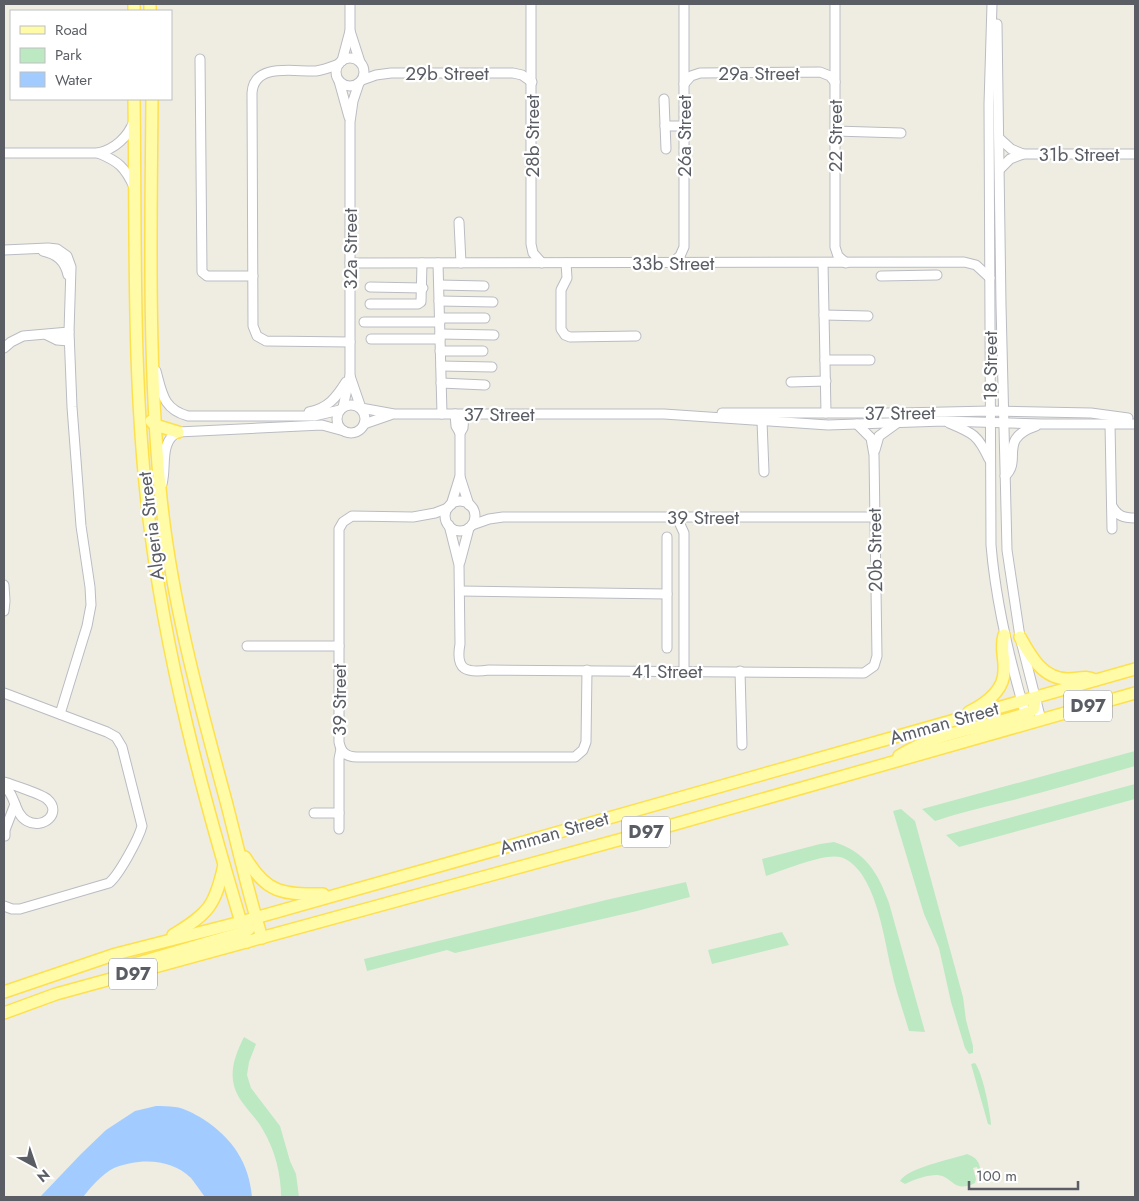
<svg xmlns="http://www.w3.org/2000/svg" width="1139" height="1201" font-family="Jost,sans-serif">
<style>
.green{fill:#bce9c1}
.water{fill:#a2ccff}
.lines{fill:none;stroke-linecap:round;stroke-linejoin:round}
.minor-casing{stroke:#babcc2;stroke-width:11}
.major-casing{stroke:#fee04c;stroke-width:14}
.minor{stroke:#fff;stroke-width:9}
.major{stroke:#fffba7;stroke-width:11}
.labels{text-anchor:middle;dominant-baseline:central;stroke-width:4.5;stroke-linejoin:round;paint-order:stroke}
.shield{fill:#fff;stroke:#8c8e92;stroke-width:1}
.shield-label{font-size:18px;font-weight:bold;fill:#5a5e64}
.street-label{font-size:19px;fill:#5a5e64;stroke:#fff}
</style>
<rect width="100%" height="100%" fill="#efede2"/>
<g class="green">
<path d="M1135,751V766C1093,778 1051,790 1009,801C984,807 959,813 935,821L922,809Z"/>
<polygon points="1135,784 1135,799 959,847 946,835"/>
<polygon points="901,809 915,821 963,997 966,1020 973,1046 973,1053 969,1054 965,1048 951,1002 939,948 924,914 893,811"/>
<path d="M834,842C866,852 878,873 889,903L925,1032L909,1031C903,1010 895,989 891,968C884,938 875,867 840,857C825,853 783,870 766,876L762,859L820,844Z"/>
<polygon points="686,882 690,897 637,911 455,953 447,950 367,971 364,959 606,900"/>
<polygon points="782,932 789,945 712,964 708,950"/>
<path d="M244,1037L256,1044L249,1062L247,1075L251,1088L280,1126L290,1161L296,1174L299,1197H281C281,1174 275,1150 263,1130C258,1120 249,1112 242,1102C226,1080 233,1059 244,1037Z"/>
<path d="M975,1063C983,1074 990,1111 991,1125L988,1124L971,1064Z"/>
<path d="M967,1154C977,1158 979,1161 981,1172H979L977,1167L973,1168L976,1179L975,1183C953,1194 953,1176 937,1175C927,1175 915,1179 905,1184L900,1181C909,1167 950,1160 967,1154Z"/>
</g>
<path class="water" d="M156,1106C162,1106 169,1106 175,1107C184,1108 195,1114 203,1119C232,1138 249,1162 252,1197H205C200,1191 196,1184 191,1178C171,1158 139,1158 114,1168C102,1174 91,1187 83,1197H40L81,1154L106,1130L135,1111Z"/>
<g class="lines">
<g class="minor-casing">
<g id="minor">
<polyline points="350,4 350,31 360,62"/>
<polyline points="531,4 531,244 533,253 542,263"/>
<polyline points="835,4 835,247 838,256 846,263"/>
<path d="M992,4L989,104L991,545C996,605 1010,662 1027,719"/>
<polyline points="997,24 1001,305 1007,550 1020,637 1041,720"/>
<circle cx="350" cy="72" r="14"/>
<polyline points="200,59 202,272 207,276 253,276"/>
<polyline points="342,61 350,31"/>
<path d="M339,64C331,67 324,70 316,71C294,72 254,62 252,93L253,326L257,336L266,341L350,342"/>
<polyline points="362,80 376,75 391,73 513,73 522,75 532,82"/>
<polyline points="339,81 349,117"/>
<polyline points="684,84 691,76 700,73 820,72 830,76 835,82"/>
<polyline points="664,99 666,149"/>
<polyline points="665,126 684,126"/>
<polyline points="835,131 901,133"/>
<polyline points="999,138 1011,149 1023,154"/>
<path d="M4,153H98C115,149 128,137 134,121"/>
<path d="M98,153C118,161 125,167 134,187"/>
<polyline points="1000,169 1010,159 1023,154 1135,154"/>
<polyline points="459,222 461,263"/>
<polyline points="4,250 48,248 57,249 67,256 71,267 69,332 72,407 81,526 90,587 91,605 87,626 60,714"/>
<path d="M43,251C57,254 65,261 68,275"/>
<polyline points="350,263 964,262 976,265 990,278"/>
<polyline points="438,263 442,414"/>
<polyline points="566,263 567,278 561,290 561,329 565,335 570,337 636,336"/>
<polyline points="672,263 680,256 684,247 684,4"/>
<polyline points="823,263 826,413"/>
<polyline points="881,276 937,275"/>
<polyline points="439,285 484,286"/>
<polyline points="370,287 423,288"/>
<polyline points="439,301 493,302"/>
<polyline points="370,304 418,304 421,302 422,263"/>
<polyline points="824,315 868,316"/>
<polyline points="440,318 485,318"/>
<polyline points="364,322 440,322"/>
<polyline points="440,334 494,335"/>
<polyline points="47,335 57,340 69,341"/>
<polyline points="371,339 440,339"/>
<polyline points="4,348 11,342 23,336 69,332"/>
<polyline points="440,351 483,351"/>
<polyline points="825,360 870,360"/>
<polyline points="441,366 492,367"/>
<path d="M156,371C162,393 163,409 188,416H314L340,410"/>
<polyline points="350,376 361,408 394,414 664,414 828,425 944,421 1042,424 1135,424"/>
<polyline points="791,382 826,381"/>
<polyline points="441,383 485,385"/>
<circle cx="351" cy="419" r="14"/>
<polyline points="343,407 350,376 350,122 353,101 359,83"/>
<path d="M309,412C328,408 336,398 346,382"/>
<polyline points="722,413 900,413 990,411 1091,413 1128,418"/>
<polyline points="455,414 456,426 460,433"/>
<polyline points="762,421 764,472"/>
<path d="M949,423C973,433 978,435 989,459"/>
<polyline points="364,424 390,415"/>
<polyline points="1110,424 1112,529"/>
<polyline points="875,450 879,436 897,423"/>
<path d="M1005,476C1023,460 997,439 1036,426"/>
<polyline points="460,477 469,505"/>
<path d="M162,484C167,466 159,442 178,432L322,425L344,431"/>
<circle cx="460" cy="516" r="15"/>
<polyline points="451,505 460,476 460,433 463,428 464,415"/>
<path d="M1112,506C1117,516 1124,518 1135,518"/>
<path d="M448,508L435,513L413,517L352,516L343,522L339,529V742C341,753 347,757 357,757H575L583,750L586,742L587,670"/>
<polyline points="673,517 679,522 684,533 684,671"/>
<path d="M449,525L459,565L460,644C455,671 467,673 489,670L864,673L874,666L877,656L874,455L871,438L857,424"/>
<polyline points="472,525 489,519 503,517 875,517"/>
<polyline points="667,537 667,648"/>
<polyline points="460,562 469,528"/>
<polyline points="4,585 5,601 4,611"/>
<polyline points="460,591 667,594"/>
<polyline points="247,646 339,646"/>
<polyline points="740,671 742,745"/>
<path d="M4,693L107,732L116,737L122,747L142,826C139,838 119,875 109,883L20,909H12L4,906"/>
<path d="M4,782C11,784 43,795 47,799C63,813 43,830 27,821C14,814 16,795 4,786"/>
<polyline points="314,813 339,813"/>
<polyline points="339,829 339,759 341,749"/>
<polyline points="5,836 5,830 15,804"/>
</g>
</g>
<g class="major-casing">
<g id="major">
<polyline points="134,4 134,11"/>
<polyline points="150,4 150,11"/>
<path d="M134,99C136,236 132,375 148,511C165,658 204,801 247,942"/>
<path d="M152,99C151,228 148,359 160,488C170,595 198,698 226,801C238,847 248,893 262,938"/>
<polyline points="151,421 155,425 178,432"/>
<path d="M1020,637C1031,657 1043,679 1068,679C1078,679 1086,675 1095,680"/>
<path d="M969,712C985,704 1004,691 1004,671C1005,657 1000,650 1004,635"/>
<path d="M899,756C938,731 988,728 1030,712L1034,708L1035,698"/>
<path d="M245,857C267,894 282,894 323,894"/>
<path d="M173,935C209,913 215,906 224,865"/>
<polyline points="119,978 120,973 131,965 244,932 249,929"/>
<polyline points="4,992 116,954 241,922 1135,669"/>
<polyline points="4,1013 56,994 644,833 1135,693"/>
</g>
</g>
<use href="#minor" class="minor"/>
<use href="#major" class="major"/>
</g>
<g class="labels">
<g class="shield">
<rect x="1064" y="690.5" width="48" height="31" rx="4"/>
<rect x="622" y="816.5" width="48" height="31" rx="4"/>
<rect x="109" y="958.5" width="48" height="31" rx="4"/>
</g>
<g class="shield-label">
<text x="1088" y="706">D97</text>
<text x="646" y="832">D97</text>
<text x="133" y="974">D97</text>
</g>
<g class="street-label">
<text x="447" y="73">29b Street</text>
<text x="759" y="73">29a Street</text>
<text transform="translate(532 136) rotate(-90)">28b Street</text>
<text transform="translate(684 136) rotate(-90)">26a Street</text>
<text transform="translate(835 136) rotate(-90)">22 Street</text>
<text x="1079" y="154">31b Street</text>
<text transform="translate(350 249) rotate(-90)">32a Street</text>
<text x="673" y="263">33b Street</text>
<text transform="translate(990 366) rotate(-90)">18 Street</text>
<text transform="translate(900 413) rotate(-1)">37 Street</text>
<text x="499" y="414">37 Street</text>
<text x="703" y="517">39 Street</text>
<text transform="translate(151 526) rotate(-97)">Algeria Street</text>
<text transform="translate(875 550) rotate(-91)">20b Street</text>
<text x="667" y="671">41 Street</text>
<text transform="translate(339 700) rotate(-90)">39 Street</text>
<text transform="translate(944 723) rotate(-16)">Amman Street</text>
<text transform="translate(554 833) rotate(-16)">Amman Street</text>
</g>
</g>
<rect width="1139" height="1201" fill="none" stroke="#5a5e64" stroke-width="10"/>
<rect x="10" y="10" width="162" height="90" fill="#ffffff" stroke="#bdbfc1"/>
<rect x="20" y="26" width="25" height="8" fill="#fffba7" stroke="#bdbfc1"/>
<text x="55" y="35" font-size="15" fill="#5a5e64">Road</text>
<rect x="20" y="48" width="25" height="15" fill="#bce9c1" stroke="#bdbfc1"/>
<text x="55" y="60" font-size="15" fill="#5a5e64">Park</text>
<rect x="20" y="72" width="25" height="15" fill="#a2ccff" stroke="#bdbfc1"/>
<text x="55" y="85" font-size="15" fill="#5a5e64">Water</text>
<g transform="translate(35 1166) rotate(140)" stroke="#ffffff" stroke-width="4" paint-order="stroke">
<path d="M0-4L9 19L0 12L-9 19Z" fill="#5a5e64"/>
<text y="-8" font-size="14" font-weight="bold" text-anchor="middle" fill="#5a5e64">N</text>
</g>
<path d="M969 1181v8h109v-8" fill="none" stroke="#5a5e64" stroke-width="2.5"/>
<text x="976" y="1181" font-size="15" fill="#5a5e64" stroke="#ffffff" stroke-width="4" paint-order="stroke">100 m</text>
</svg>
